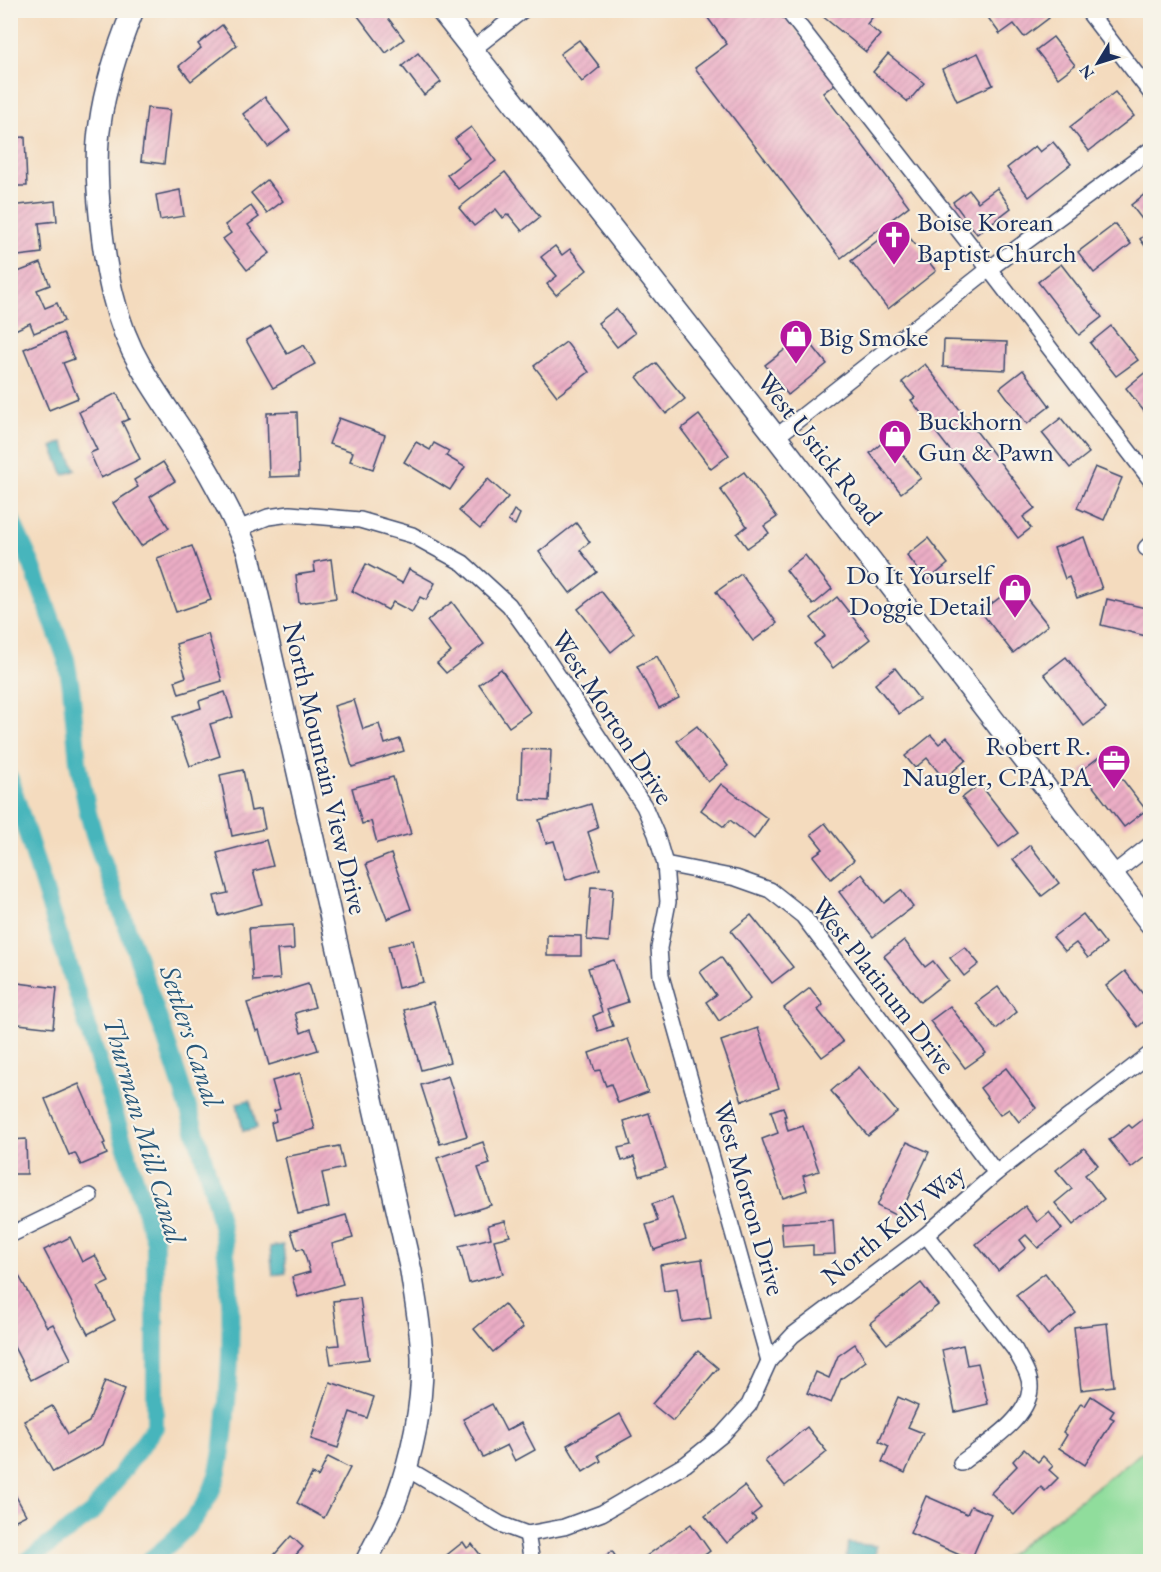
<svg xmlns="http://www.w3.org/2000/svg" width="1161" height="1572" font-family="'EB Garamond',serif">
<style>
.green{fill:#90dd9c;stroke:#56867d;stroke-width:1.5}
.water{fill:#46b5bc;stroke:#30728d;stroke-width:1.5}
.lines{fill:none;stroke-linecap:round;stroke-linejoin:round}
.canal{stroke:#46b5bc;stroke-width:18}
.building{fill:url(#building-hatch)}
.street-casing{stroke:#3c496c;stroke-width:18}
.secondary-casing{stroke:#3c496c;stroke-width:24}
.street{stroke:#fff;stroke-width:15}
.secondary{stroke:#fff;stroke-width:21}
.labels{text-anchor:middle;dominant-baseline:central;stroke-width:4.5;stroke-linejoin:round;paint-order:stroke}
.poi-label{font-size:27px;fill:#1b2f5e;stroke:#f7f3e8;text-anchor:start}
.street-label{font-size:27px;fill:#1b2f5e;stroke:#f7f3e8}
.water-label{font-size:28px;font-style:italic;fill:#28577a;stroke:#f7f3e8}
</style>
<defs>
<pattern id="building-hatch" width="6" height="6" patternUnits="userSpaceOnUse" patternTransform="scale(1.5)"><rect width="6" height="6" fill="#ebadc5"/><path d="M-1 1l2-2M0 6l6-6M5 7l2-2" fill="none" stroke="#c995ac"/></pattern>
</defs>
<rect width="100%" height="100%" fill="#f7f3e8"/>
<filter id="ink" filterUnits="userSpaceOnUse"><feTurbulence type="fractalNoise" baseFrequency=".0167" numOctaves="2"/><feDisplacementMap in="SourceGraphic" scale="12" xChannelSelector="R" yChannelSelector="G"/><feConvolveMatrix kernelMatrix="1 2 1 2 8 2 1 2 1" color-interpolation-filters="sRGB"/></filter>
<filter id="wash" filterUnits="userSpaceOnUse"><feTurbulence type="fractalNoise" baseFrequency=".008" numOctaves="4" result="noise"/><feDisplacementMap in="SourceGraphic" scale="24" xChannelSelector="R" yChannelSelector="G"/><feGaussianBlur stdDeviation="1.35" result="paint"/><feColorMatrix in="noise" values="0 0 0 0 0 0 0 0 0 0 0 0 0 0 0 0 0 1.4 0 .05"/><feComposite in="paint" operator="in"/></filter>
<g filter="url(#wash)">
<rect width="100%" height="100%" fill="#f4dbbe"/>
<polygon class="green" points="1150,1446 1150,1561 1001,1561"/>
<g class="water">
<polygon points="63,442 76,470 64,475 52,447"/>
<polygon points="250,1100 257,1128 243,1131 237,1103"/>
<polygon points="283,1245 286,1273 273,1275 270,1247"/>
<polygon points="848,1543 876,1546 875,1561 846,1557"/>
</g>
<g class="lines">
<g class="canal">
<path d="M10,517L32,565L66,659L71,687L78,762L88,813L95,838C128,930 162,1023 191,1117C206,1165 221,1213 227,1262C232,1306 231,1359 227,1403C224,1434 223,1468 209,1496C195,1523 171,1544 147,1562"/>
<polyline points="10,779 155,1242 155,1427 92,1513 26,1562"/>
</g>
</g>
<g id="blocks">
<g class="building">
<polygon points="357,10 382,10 404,39 386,53 355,12"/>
<polygon points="702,10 757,10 761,16 769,10 780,10 836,83 823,93 909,206 841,258 695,68 727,44"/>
<polygon points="825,10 871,10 875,14 867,24 880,35 866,52 821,15"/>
<polygon points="986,10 1044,10 1049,18 1024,37 1014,24 1000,34 984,12"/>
<polygon points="222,25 237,45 191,81 179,66 201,48 198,44"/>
<polygon points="1053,37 1075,65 1058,78 1036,50"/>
<polygon points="579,40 600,67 582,82 560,54"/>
<polygon points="418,53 441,82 424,95 402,66"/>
<polygon points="978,53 993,85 957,101 942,69"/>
<polygon points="888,54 924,83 908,102 873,72"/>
<polygon points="1115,92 1134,116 1089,151 1070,127"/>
<polygon points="265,97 290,130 268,147 243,114"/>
<polygon points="147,108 170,110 164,164 141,161"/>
<polygon points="471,127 496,161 458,189 447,175 469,158 455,139"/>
<polygon points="25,137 27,186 10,186 10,138"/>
<polygon points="1053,142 1071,164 1029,197 1007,168 1035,146 1040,152"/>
<polygon points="505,172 540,217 522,231 508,214 503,218 496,209 474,226 459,208"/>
<polygon points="267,180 283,201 267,213 251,193"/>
<polygon points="997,188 1011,208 977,234 953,202 969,190 978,202"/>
<polygon points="180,190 184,216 160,220 156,195"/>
<polygon points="1150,190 1150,225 1148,227 1131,205"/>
<polygon points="55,201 57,221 39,223 42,253 10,257 10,206"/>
<polygon points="251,206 259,217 248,225 270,253 247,270 223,239 231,233 225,225"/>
<polygon points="899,224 936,271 888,309 851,261"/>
<polygon points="1115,224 1131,244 1094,273 1078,252"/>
<polygon points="1150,231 1150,253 1140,239"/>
<polygon points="555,246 562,255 570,249 587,270 556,295 547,284 557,276 541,257"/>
<polygon points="41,263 50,285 37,290 45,308 57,303 64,321 34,333 30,323 15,330 10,320 10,303 14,302 10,295 10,275"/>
<polygon points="1061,264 1102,317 1079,335 1038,282"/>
<polygon points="616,309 635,333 617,347 598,323"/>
<polygon points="271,326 287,354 304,345 315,364 273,388 246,340"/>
<polygon points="1111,326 1138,360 1116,376 1090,343"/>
<polygon points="63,333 74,359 63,363 78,398 49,410 24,349"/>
<polygon points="804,335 827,364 788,395 765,365"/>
<polygon points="944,340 1007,342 1006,370 943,367"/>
<polygon points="566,342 589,372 557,396 534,366"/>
<polygon points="656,363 685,399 666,414 637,377"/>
<polygon points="925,364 1035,508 1023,517 1031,528 1018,538 911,400 915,398 902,382"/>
<polygon points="1023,370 1050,406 1027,424 1000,388"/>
<polygon points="1147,371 1150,376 1150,419 1126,388"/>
<polygon points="117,393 129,419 122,422 140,459 101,478 90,453 97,450 79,412"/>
<polygon points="297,412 299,476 269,477 267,413"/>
<polygon points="699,415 729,455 711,469 681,429"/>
<polygon points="339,418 385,435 373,469 350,461 353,452 329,444"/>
<polygon points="1061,418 1089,453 1070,468 1042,433"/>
<polygon points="889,437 921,478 901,493 870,453"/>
<polygon points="416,442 430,450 434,443 449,451 446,456 465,467 450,490 404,462"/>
<polygon points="163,462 175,481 150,497 169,528 141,546 113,503 138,487 134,480"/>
<polygon points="1095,467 1122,478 1104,520 1077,508"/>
<polygon points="744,472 777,517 764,526 769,533 747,548 737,534 747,526 720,489"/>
<polygon points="488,479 508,497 480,529 459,511"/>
<polygon points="514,510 520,514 515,525 508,521"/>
<polygon points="576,523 590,542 580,550 597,572 570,593 539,552"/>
<polygon points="1084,537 1102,589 1077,598 1069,577 1065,579 1054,548"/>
<polygon points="928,538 948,564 927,581 907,555"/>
<polygon points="192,546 211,600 176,612 157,558"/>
<polygon points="805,555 832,589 813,605 786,570"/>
<polygon points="331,559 336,598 299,603 296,575 315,572 314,562"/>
<polygon points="366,564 402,583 409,569 435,583 426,600 420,597 412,612 393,602 388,610 352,591"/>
<polygon points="741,574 777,623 753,641 716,592"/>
<polygon points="1016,585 1048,625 1013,653 981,612"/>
<polygon points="601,591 634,633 611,652 578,609"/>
<polygon points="837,597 870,639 833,668 814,644 825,636 811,618"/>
<polygon points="1107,599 1150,609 1150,637 1101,625"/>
<polygon points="452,602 484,644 446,673 437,663 451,652 427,621"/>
<polygon points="208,634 222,681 179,694 175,681 186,677 176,644"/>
<polygon points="657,656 679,698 659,708 637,666"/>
<polygon points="1066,657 1106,709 1084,726 1044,674"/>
<polygon points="895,668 919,699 899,714 875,684"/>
<polygon points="501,669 530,712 509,727 479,684"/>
<polygon points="225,692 233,717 210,724 220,756 190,766 173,717 201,708 199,701"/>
<polygon points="354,700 363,729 379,724 385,744 400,739 404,751 352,767 334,706"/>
<polygon points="697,726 728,766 708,782 677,741"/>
<polygon points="931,735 939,744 947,737 966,760 944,779 927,758 915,768 905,756"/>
<polygon points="522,749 551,750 549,801 520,799"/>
<polygon points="1103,754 1146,810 1124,827 1081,771"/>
<polygon points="243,770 251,811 261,809 265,829 232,836 220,775"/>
<polygon points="393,777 398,795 400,795 411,834 377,843 371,821 362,824 352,788"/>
<polygon points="721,784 768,819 754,839 730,820 724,827 701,810"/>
<polygon points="980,784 1018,833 999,847 962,798"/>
<polygon points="591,804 598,828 588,832 600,869 566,880 554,841 546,843 539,820"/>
<polygon points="825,823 854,860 831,879 813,856 823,849 811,834"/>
<polygon points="266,840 273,866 253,871 262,904 219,916 214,896 228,893 217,853"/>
<polygon points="1030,845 1059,883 1042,896 1013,859"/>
<polygon points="391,854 411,909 387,919 366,864"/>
<polygon points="862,874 884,903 901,890 913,907 873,937 839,892"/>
<polygon points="591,887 613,888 609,942 587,940"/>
<polygon points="1083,914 1106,944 1088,958 1076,943 1065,951 1053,937"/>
<polygon points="751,915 793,967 772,983 731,931"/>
<polygon points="293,925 294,949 277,950 280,979 253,981 249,928"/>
<polygon points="547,935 581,936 581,956 547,956"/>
<polygon points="413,940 423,982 398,988 388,946"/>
<polygon points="904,940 925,967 933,961 948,980 920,1002 884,956"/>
<polygon points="965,947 979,964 964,976 950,958"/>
<polygon points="721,957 750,999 719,1021 706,1002 716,995 700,972"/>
<polygon points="614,960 628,1002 607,1009 613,1026 598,1031 593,1016 602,1012 588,968"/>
<polygon points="1125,971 1150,1003 1150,1016 1138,1027 1106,986"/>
<polygon points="10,982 57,988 53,1028 10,1023"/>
<polygon points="308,984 315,1007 295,1013 301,1033 311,1029 318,1050 269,1065 259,1030 256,1031 247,1003"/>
<polygon points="998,987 1017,1012 996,1029 976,1003"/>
<polygon points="810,988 823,1005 818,1010 843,1042 822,1057 784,1008"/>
<polygon points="433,1002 450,1062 421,1070 404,1010"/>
<polygon points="950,1006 986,1053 965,1068 930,1021"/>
<polygon points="758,1028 779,1088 742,1101 721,1041"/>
<polygon points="628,1039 648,1092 618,1103 611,1084 606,1086 600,1070 595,1071 589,1053"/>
<polygon points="859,1067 897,1112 868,1136 831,1091"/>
<polygon points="1006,1068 1036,1108 1019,1122 1009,1109 1000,1115 980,1088"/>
<polygon points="300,1073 315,1129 275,1140 271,1123 276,1121 274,1111 280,1109 272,1081"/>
<polygon points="448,1076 467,1136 440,1144 421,1085"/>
<polygon points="79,1084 105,1143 103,1144 107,1154 81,1165 75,1153 69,1155 45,1099"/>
<polygon points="783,1107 786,1116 784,1116 788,1131 803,1126 819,1171 803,1176 807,1190 783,1198 762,1139 778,1133 771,1111"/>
<polygon points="649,1113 666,1168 640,1176 634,1157 622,1161 618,1148 631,1145 624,1121"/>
<polygon points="1150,1114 1150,1153 1131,1168 1109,1140 1129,1125 1132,1128"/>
<polygon points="26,1139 27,1174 10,1174 10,1140"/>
<polygon points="483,1142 490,1164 478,1168 491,1205 456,1216 437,1158"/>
<polygon points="907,1142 929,1152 899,1217 877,1206"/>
<polygon points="339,1146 344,1168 322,1173 329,1207 298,1214 285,1157"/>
<polygon points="1084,1148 1098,1165 1085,1175 1104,1199 1073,1225 1055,1203 1072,1189 1056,1170"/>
<polygon points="672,1197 686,1239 654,1250 646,1225 658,1221 652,1204"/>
<polygon points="1025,1206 1037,1222 1049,1212 1062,1229 1038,1248 1026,1235 1020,1240 1026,1248 998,1271 976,1244"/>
<polygon points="346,1215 353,1238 332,1244 343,1284 298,1297 292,1277 310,1272 303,1248 297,1250 291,1231"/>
<polygon points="833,1220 835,1254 813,1255 813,1245 783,1247 781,1223"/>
<polygon points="505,1221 510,1236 494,1240 503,1274 469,1283 459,1246 491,1238 488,1225"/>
<polygon points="70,1237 82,1262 95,1255 109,1282 98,1287 115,1320 88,1334 44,1250"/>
<polygon points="702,1259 711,1318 682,1322 677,1289 664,1291 660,1265"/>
<polygon points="1045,1273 1076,1313 1048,1335 1016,1295"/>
<polygon points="19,1276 47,1327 53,1324 71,1359 31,1380 10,1339 10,1280"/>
<polygon points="921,1283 938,1305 887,1344 870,1323"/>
<polygon points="360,1298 369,1359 331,1364 328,1346 339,1345 333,1301"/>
<polygon points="504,1304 523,1328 493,1352 474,1329"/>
<polygon points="1107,1323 1114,1386 1081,1390 1074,1327"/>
<polygon points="855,1344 866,1361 841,1379 831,1403 807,1393 816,1372 829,1378 838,1356"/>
<polygon points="963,1345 967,1365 978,1363 988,1404 955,1412 942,1350"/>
<polygon points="698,1351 718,1368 673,1421 652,1404"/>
<polygon points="105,1381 125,1389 103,1445 53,1472 24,1421 52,1406 68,1434 89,1422"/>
<polygon points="330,1382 374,1397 367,1418 350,1412 338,1448 311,1439"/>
<polygon points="1091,1396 1114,1411 1110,1417 1114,1419 1085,1465 1059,1448 1067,1435 1063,1432 1081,1403 1085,1406"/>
<polygon points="898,1397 918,1406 908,1427 923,1433 905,1473 882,1462 889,1446 879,1441"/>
<polygon points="492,1404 506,1431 521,1423 535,1450 515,1461 507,1445 483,1457 463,1419"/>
<polygon points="620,1414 632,1436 598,1455 601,1461 583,1472 567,1445"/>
<polygon points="807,1427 827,1452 785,1486 765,1461"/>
<polygon points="1024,1449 1038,1462 1043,1456 1053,1466 1049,1470 1058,1478 1045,1491 1041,1487 1014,1515 991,1493 1017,1466 1013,1461"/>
<polygon points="328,1457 350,1468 324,1518 297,1503 312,1474 318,1477"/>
<polygon points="10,1485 26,1515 10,1523"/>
<polygon points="744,1486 761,1508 752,1515 756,1519 727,1543 705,1516"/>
<polygon points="926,1496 967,1514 971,1506 991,1514 971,1560 910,1533"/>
<polygon points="691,1524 710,1551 695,1562 638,1562"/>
<polygon points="291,1536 303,1547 294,1557 299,1562 268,1562"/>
<polygon points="463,1542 467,1548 472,1544 482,1557 477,1562 438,1562"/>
<polygon points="612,1551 619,1562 597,1562"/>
</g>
</g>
</g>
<g filter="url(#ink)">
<use href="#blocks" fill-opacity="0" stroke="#3c496c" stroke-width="1.5"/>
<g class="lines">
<g class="street-casing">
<g id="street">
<polyline points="787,10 989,269 1150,479"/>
<polyline points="1087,10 1150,92"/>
<polyline points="472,50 523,10"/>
<polyline points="776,437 989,269 1150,150"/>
<polyline points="238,529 268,517 290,514 360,520 412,535 463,563 509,605 537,644 644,806 656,834 665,864 668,902 659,948 661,976 769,1361"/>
<polyline points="1146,548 1150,544"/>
<polyline points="665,864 736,878 770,890 803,916 996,1173"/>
<polyline points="1113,874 1150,845"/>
<polyline points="10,1235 90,1196"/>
<path d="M926,1235L1015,1350C1021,1362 1031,1375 1030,1389C1028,1420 984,1445 961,1463"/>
<polyline points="406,1468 500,1524 527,1534 564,1527 602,1513 686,1464 722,1435 749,1405 769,1361 793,1335 926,1235 996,1173 1150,1054"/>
<polyline points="527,1534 532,1562"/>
</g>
</g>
<g class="secondary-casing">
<g id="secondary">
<path d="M133,10C118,47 105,85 100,124C95,154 97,185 100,215C105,267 114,321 141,367C162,404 189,438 210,475C224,500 237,525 248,552L411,1271C415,1299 421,1328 422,1357C423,1405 412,1455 396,1500C388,1521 376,1541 366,1562"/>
<polyline points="441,10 776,437 1150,923"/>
</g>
</g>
<use href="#street" class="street"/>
<use href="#secondary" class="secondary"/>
</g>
</g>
<defs>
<g id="church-pin" transform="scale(1.725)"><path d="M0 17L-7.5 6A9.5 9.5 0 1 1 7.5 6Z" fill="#b5179e" stroke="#f7f3e8"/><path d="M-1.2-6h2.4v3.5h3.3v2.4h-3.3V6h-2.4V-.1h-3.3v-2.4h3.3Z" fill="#fff"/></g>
<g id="shop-pin" transform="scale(1.725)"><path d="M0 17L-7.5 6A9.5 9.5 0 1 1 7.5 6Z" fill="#b5179e" stroke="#f7f3e8"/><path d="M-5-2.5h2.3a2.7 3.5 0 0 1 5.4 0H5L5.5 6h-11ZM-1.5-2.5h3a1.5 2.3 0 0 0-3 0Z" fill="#fff"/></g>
<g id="office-pin" transform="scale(1.725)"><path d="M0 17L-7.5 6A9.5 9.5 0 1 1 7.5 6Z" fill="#b5179e" stroke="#f7f3e8"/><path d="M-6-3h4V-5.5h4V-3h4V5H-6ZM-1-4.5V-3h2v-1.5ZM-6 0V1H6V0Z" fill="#fff"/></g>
</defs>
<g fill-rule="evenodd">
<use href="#church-pin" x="894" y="237"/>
<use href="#shop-pin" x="796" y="336"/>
<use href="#shop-pin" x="895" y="436"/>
<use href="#shop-pin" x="1015" y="590"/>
<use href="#office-pin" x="1114" y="761"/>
</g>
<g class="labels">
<g class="poi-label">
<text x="917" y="221">Boise Korean<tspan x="917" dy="31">Baptist Church</tspan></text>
<text x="819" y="336">Big Smoke</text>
<text x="918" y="420">Buckhorn<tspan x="918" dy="31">Gun &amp; Pawn</tspan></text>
<text x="992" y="574" text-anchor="end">Do It Yourself<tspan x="992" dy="31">Doggie Detail</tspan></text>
<text x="1091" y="745" text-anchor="end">Robert R.<tspan x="1091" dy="31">Naugler, CPA, PA</tspan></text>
</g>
<g class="street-label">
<text transform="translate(820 448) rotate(52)">West Ustick Road</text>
<text transform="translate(613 717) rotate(57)">West Morton Drive</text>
<text transform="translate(326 768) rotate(77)">North Mountain View Drive</text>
<text transform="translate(884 985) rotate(52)">West Platinum Drive</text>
<text transform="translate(750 1198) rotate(74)">West Morton Drive</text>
<text transform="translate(893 1224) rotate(-39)">North Kelly Way</text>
</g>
<g class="water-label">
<text transform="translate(192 1036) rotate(72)">Settlers Canal</text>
<text transform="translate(145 1130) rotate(74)">Thurman Mill Canal</text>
</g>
</g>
<rect width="1161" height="1572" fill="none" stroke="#f7f3e8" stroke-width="36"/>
<g transform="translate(1098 63) rotate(232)" stroke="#f7f3e8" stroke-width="4.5" paint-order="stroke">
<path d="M0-4.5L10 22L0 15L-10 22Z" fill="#1b2f5e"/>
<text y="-9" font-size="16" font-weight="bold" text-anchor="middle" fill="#1b2f5e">N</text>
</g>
</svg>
